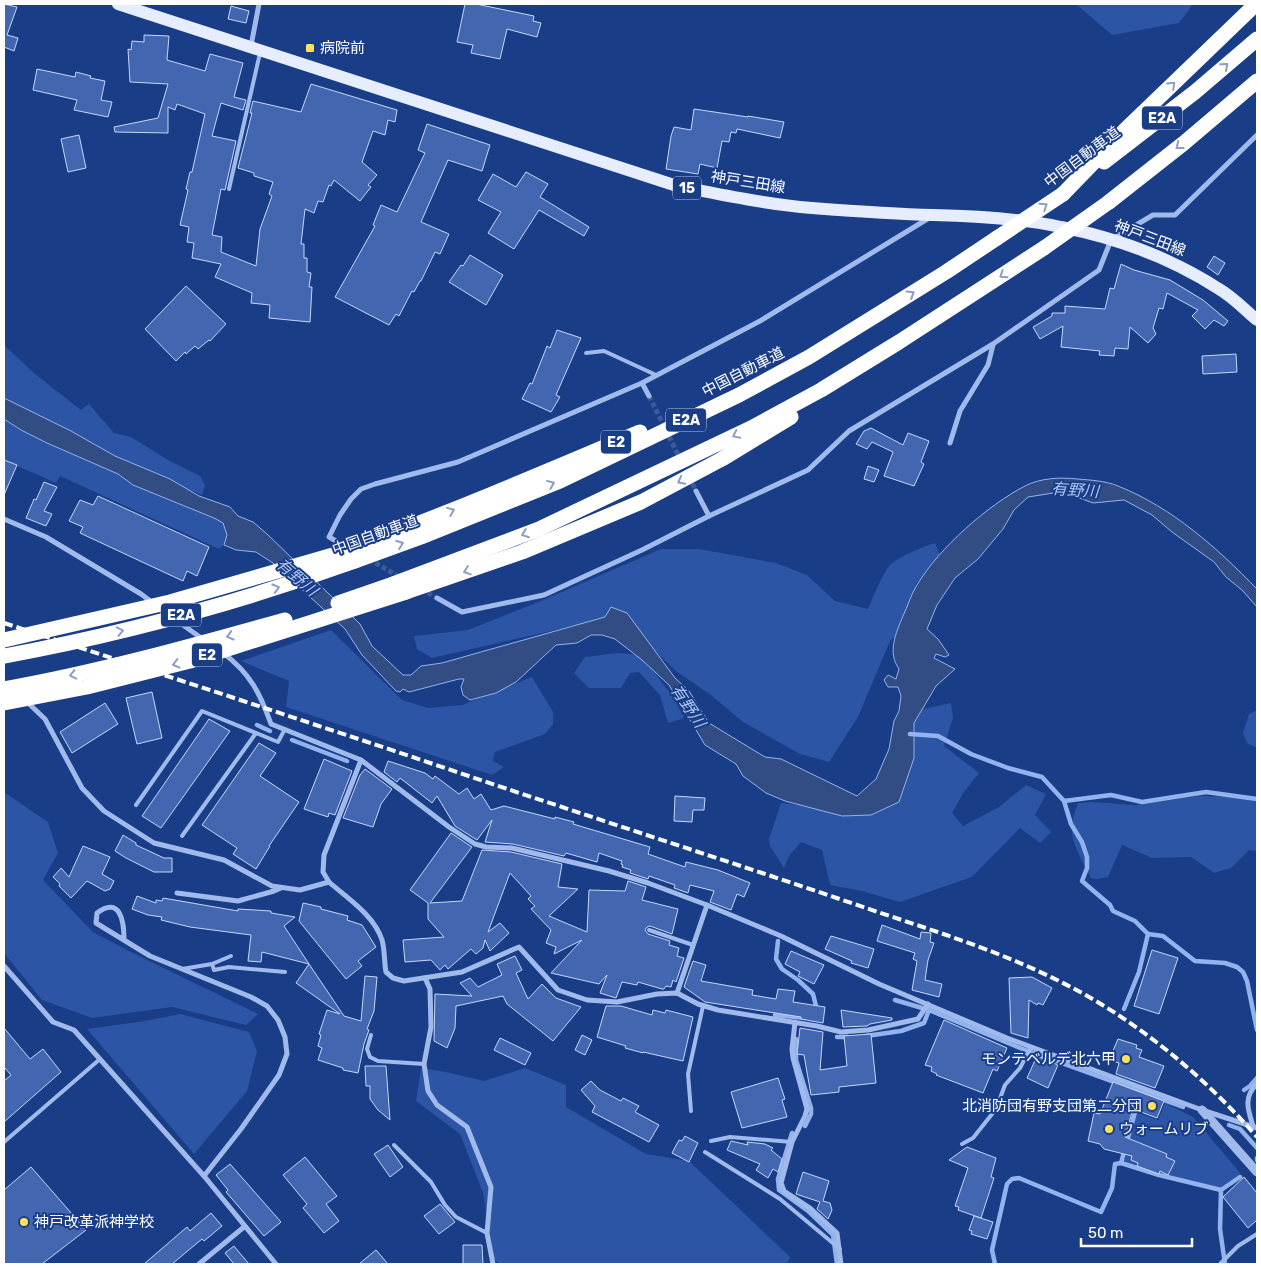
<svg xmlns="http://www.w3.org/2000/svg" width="1261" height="1268" font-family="Rubik,'Noto Sans JP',sans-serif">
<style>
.green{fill:#2c55a5}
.water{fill:#324d84;stroke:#93b3ef}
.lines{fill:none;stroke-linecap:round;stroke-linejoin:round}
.stream{stroke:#93b3ef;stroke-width:4.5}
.building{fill:#4267b0;stroke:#c6d7f9}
.minor-tunnel{stroke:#3c5a99;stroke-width:5;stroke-dasharray:5 2.5;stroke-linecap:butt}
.service{stroke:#a1baec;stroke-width:4}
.minor{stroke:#a1baec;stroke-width:5}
.tertiary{stroke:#a1baec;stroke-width:9}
.primary{stroke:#e6edff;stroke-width:12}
.motorway{stroke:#fff;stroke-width:15}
.rail{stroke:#fff;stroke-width:4;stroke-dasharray:9 4;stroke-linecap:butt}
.motorway-bridge{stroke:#fff;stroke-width:15}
.oneway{stroke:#8c9ec3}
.poi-dot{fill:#ffe25c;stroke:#193d87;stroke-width:2}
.labels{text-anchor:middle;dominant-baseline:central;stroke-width:4;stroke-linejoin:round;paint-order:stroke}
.shield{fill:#193d87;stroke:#bac5db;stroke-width:1}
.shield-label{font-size:14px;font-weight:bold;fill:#fff}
.poi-label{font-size:15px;fill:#fff;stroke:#193d87;text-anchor:start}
.street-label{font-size:15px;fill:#fff;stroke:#193d87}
.water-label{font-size:16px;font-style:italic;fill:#acc5f4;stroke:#193d87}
</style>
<rect width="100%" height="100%" fill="#193d87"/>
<g class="green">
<polygon points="1076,4 1193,4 1179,23 1112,35"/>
<polygon points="4,345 35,374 81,410 89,404 114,433 131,437 168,460 200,476 205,485 202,495 120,462 4,400"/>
<polygon points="4,419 21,430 47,443 118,474 133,485 214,518 223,523 227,535 224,545 219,549 60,476 56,483 4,460"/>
<path d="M935,543L940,555L916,584L907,627L890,641L858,717L829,762L800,754L743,722L712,696L676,671L629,626H573L432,658L417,649L414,636L468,630L541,601L661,549H699L776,563L807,575L835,601L868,609C874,595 880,579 889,566C895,558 925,546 935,543Z"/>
<polygon points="331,630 402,700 428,708 462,705 532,677 553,712 553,724 545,734 495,752 493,761 504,767 492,775 286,707 289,681 241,661"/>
<polygon points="617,653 641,655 674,698 684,718 668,723 660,695 639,672 630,673 621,688 589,688 574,673 585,657"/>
<polygon points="951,703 953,718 944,746 979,773 964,792 952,813 963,826 999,807 1026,785 1046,794 1035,815 1051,832 1040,843 1020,828 972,877 900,902 862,891 830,885 822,850 801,842 789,856 784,868 770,846 769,839 781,803 869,813 910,712"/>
<polygon points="1257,710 1257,748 1247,743 1243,733 1249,714"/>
<polygon points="4,792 48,822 58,853 43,880 93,932 131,952 258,1014 246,1025 172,1007 92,1018 42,1000 4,953"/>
<path d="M1200,796L1237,797L1257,802V851L1249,850L1231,868L1214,873L1191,857L1152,858L1122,845L1108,877L1097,879L1091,878C1077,848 1064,837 1078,803L1093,802L1135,805Z"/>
<polygon points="180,1014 249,1032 257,1051 247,1091 194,1154 87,1029 145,1021"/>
<polygon points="421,1068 446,1072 484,1081 525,1068 566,1085 566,1107 646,1154 689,1161 790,1257 787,1264 499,1264 494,1259 483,1193 460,1134 416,1101"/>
<polygon points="1165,1103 1193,1117 1241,1174 1220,1188 1160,1175 1123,1162 1136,1112 1158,1120"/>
</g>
<path class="water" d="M4,398L71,431L115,456L170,479L199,496L230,507L238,516L253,522L267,534L360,624L372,646L403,675H411L421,666L442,663L605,617L611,607L627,613L675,678L689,691L709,723L765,757L781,759L857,796L876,779L889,749L894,721L899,711L901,696L898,687H888L884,680L888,675L896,679L899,669C887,652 896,633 903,616C908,606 911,594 917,585C939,548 988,505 1025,486C1040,478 1061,477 1077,479C1091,480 1106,481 1118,486C1173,508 1217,548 1257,589V607L1242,590L1226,577L1214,562L1172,532L1152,515L1124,500L1093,503L1074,496L1053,493L1028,497L1014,510L1003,529L978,559L955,578L937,605L927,629L938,639L949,655L945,657L936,654L934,658L955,669L936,686L914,723V758L899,802L871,815L842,816L785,801L766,793L743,776L736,764L705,745L669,685L642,660L615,639L602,635H591L577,643L556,645L516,682L496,693L470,700L463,695L461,687L464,679H459L409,692L403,689L400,692L396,691L362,655L345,629L273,563L256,552L236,550L224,545L227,535L223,523L214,518L133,485L118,474L47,443L21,430L4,419Z"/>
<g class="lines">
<g class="stream">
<polyline points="257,725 270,731"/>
<polyline points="910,734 938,736 971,754 1008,768 1042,777 1064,801 1071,824 1082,842 1087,857 1087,868 1082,881 1110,905 1113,911 1135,921 1148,934 1139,972 1124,1009"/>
<polyline points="292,740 347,761"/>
<polyline points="1064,801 1111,795 1142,802 1206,792 1257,799"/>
<polyline points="1148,934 1163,936 1195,961 1225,963 1237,967 1243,972 1247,981 1257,1030"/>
<polyline points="778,941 776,959 782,969 798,980 813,994 816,1006 814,1009"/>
<polyline points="895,1000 929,1010 1020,1048 1183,1107"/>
<polyline points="775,1015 805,1018"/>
<polyline points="866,1036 901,1031 924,1023 929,1010"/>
<polyline points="837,1037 848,1037"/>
<polyline points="796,1039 796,1060 811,1108 811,1114 805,1126"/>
<polyline points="1244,1090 1250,1086 1257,1078"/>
<polyline points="1229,1125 1240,1129 1257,1148"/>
<polyline points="792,1133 778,1179 779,1190 808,1211 833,1235 837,1264"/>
<polyline points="1257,1160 1257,1158"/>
<polyline points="1121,1163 1137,1105"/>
<polyline points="1221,1190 1220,1229 1225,1264"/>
<polyline points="995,1264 992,1250 1007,1184 1012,1179 1019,1178 1101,1212 1112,1188 1115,1164 1121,1163 1159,1175 1221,1190 1240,1177"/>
</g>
</g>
<g class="building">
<polygon points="4,4 17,7 7,35 18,38 14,51 4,47"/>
<polygon points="465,4 476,4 534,16 533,21 541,23 537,37 507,29 500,59 471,53 473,45 457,42"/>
<polygon points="231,6 249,11 246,23 228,19"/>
<polygon points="144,35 169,36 167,60 205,71 210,54 243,63 234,97 246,100 243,110 221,103 212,136 236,141 225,190 221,189 212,235 222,237 221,252 256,266 260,229 272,196 269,194 273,182 254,176 254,173 238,168 252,113 250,113 253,101 301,112 311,84 397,110 395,122 388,120 385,135 373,131 362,162 377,175 368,185 371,187 360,201 334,180 331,186 329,185 323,202 318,201 314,213 305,209 301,244 304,244 304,258 307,258 307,272 311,273 309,287 312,287 310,322 269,318 270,305 251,303 252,293 215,277 221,264 192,258 194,243 187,242 189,227 180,225 188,190 186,189 190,172 192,172 205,114 177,104 175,110 168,107 168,133 115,132 114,127 158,118 168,84 130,82 128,49 131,50 132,41 144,42"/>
<polygon points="37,69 75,77 76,72 91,76 90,78 105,81 101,100 112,102 108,117 74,110 77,100 33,90"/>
<polygon points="694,109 748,117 748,116 784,122 780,138 737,129 736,133 731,132 729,142 722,141 717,168 700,164 698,174 666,169 671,136 674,127 691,130"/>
<polygon points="427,124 490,145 482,171 448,160 421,222 449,234 440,254 435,252 421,281 420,281 414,292 412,291 399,316 396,314 389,325 335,297 375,226 373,225 381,205 397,212 425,153 418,150"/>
<polygon points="79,135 86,168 68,172 61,139"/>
<polygon points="526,172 548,184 540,197 589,227 584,236 539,210 514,249 488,233 501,212 478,200 493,174 516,187"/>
<polygon points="470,255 503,275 486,305 449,282 461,265 463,266"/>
<polygon points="1214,256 1225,263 1218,275 1207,267"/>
<polygon points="1121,264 1134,270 1170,280 1203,300 1228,321 1224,326 1214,320 1205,329 1192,316 1198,310 1167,293 1163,309 1159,308 1153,328 1156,334 1148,343 1130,327 1128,349 1115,348 1114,356 1099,355 1100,351 1061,347 1063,326 1040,339 1033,327 1052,316 1052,313 1065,313 1065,306 1105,309 1110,288 1114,289"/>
<polygon points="186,286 226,324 210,341 209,340 198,349 195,346 186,354 185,352 176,361 145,329"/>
<polygon points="557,330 581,338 556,395 560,397 551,412 522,399 530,383 532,384 547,346 550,348"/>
<polygon points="1236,354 1237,372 1203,374 1202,356"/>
<polygon points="871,428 903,445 908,433 929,441 921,462 924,464 914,486 884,476 893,452 872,442 867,449 856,444 864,431"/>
<polygon points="4,460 17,465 4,495"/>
<polygon points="868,466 879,470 874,482 864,479"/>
<polygon points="44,482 57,487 44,511 52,514 46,526 26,518 34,499 36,500"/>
<polygon points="98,496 209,547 197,576 187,571 183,581 80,533 83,527 69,521 80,500 93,505"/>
<polygon points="152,692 162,738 137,744 126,698"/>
<polygon points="105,703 118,724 72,753 60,732"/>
<polygon points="209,719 230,731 161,828 142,816"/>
<polygon points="259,743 276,753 260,776 299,802 269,846 270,846 256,869 233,854 237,848 202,825"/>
<polygon points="324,759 352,771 335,815 329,813 328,817 304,809"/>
<polygon points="388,761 425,773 433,779 435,776 459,794 467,788 474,799 481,794 491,810 504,806 555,819 555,817 574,822 573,824 650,847 648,854 685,867 686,862 718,870 750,883 744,897 737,894 731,910 710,902 714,891 690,885 688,893 674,888 675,885 649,876 648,879 630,873 631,870 622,867 623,865 621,864 622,861 599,853 597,862 566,853 564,856 513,844 485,842 492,820 477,840 455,826 437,796 432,803 400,778 397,782 384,772"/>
<polygon points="365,769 392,789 381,804 373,827 343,818 360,775"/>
<polygon points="675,796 705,798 704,810 693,810 692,822 674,821"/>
<polygon points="451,833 472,847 430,903 462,901 482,850 511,852 562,864 558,887 578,889 549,916 587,932 589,890 625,891 628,881 646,887 642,900 678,909 672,934 650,926 647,927 645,930 648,934 670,941 669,945 679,948 677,956 684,958 676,982 673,980 671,987 666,986 664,989 662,989 638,982 637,985 622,982 616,998 600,993 607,975 599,984 551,973 582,940 554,954 556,947 546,943 551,930 531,909 535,906 528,899 531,896 510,873 488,932 500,923 509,933 490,951 485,940 483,948 476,954 471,949 448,969 445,965 440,970 431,960 405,962 403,940 444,937 428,919 428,903 410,890"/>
<polygon points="123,835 136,843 136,845 164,858 172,858 172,872 154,872 126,858 115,851"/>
<polygon points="83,846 110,857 102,874 114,881 110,889 105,891 87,881 71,898 59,886 60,884 53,877 61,868 69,877"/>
<polygon points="137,896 156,903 156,900 162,901 163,898 238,911 238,909 271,911 271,913 295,917 284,926 309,964 262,952 261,962 248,961 251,935 190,927 161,920 162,917 148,915 132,909"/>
<polygon points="303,903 321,907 321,909 348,916 347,920 362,925 376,947 358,961 362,966 346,979 299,921"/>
<polygon points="882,925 920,939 921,932 931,933 930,942 934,943 928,960 925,980 942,984 939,997 912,990 917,961 913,959 915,953 877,941"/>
<polygon points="831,936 874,949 868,968 851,963 852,961 825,949"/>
<polygon points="1152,950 1178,958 1159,1014 1134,1006"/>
<polygon points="791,951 824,965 814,984 798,976 800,972 785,964"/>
<polygon points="515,956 522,970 516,973 528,999 542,984 556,998 581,1007 553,1041 507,1004 503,996 456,1006 455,1028 447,1048 434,1041 435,994 472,996 460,983 470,978 478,987 502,975 497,964"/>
<polygon points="693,961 706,965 701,981 753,990 752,995 776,999 778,989 795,991 793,1002 825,1007 823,1023 801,1019 801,1017 705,1002 684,987"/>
<polygon points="309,964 344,1016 361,1021 365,976 377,977 374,1011 367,1029 369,1030 364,1044 358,1073 343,1070 343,1068 318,1060 322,1048 318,1046 321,1035 319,1034 327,1010 340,1014 296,983"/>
<polygon points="1032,977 1052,988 1043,1005 1038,1003 1037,1005 1029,1000 1028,1038 1011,1033 1009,978"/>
<polygon points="606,1006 621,1006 652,1015 653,1010 665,1013 666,1010 693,1017 683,1061 643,1052 643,1053 625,1048 626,1046 597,1037"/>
<polygon points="841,1010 892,1018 892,1020 870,1024 867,1026 843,1027"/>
<polygon points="944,1020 1007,1048 997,1071 993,1069 983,1093 936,1075 937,1074 931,1071 932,1067 925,1065"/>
<polygon points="4,1028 30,1059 43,1049 61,1072 4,1122 4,1081 11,1075 4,1067"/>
<polygon points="800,1028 823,1032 820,1070 847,1066 844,1036 871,1034 876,1083 839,1087 839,1092 811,1095 804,1055 797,1054"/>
<polygon points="582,1035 592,1040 585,1055 575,1050"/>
<polygon points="500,1038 531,1053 525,1065 494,1050"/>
<polygon points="1118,1039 1137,1045 1136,1048 1142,1050 1139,1057 1164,1066 1155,1088 1116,1074 1119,1063 1109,1060"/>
<polygon points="1037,1056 1058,1065 1048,1088 1027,1078"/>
<polygon points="365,1066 386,1066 390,1120 378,1110 370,1099 370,1086 366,1086"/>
<polygon points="778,1078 785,1099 782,1100 787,1117 742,1128 731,1092"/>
<polygon points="591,1081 600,1090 621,1101 623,1098 639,1106 635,1112 659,1125 649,1142 592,1112 595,1106 581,1090"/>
<polygon points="1113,1082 1164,1101 1157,1118 1133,1109 1125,1137 1167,1154 1166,1157 1175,1161 1168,1175 1160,1171 1159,1174 1137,1166 1138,1163 1131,1160 1132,1156 1104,1149 1100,1144 1088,1141 1094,1113 1100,1114"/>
<polygon points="685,1136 698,1143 689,1162 672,1153 679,1140 682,1141"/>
<polygon points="731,1141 748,1145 747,1142 765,1144 773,1148 771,1150 782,1159 778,1172 773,1169 768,1178 756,1170 760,1164 727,1150"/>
<polygon points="388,1145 403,1167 390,1177 374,1154"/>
<polygon points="967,1147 996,1158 991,1177 994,1178 981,1218 958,1210 959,1207 955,1206 968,1168 949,1160"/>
<polygon points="305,1157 337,1196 326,1204 339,1221 324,1233 303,1208 307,1204 283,1175"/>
<polygon points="230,1164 281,1222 264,1236 226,1192 228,1190 216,1175"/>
<polygon points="31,1167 86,1230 42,1264 4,1264 4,1190"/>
<polygon points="803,1172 829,1181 823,1201 830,1203 832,1210 828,1219 817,1209 820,1202 796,1194"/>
<polygon points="1244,1177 1257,1193 1257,1220 1248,1228 1223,1197"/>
<polygon points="440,1204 455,1222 439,1234 424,1216"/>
<polygon points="211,1213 222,1226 204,1241 202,1239 172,1264 144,1264 187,1227 190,1231"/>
<polygon points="974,1216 993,1222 987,1239 971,1234 972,1231 969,1230"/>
<polygon points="463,1245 482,1245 483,1264 463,1264"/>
<polygon points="234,1246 238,1251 249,1264 234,1264 225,1253"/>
<polygon points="376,1250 388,1264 359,1264"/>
</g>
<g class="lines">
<g class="minor-tunnel">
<polyline points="649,396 696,491"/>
<polyline points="369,559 401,578"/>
<polyline points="421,589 437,598"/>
</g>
<g class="service">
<polyline points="229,189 260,53"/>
<polyline points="586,353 604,351 656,375"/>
<polyline points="136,805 202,711 278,742 285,729"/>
<polyline points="182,836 256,733"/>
<polyline points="649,930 693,945"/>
<polyline points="212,964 214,970 229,967 285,972"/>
<polyline points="182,969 212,964 231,956"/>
<polyline points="371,1035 367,1049 370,1057 378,1061 424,1064"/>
<polyline points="691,1111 688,1074 703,1006"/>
<polyline points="711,1141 730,1137 792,1142"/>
<polyline points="4,1142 100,1059"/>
<polyline points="962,1144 973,1138 996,1109 1005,1085 1020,1068 1031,1047"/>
<polyline points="394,1145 431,1182 445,1205 456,1217 487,1233"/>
<polyline points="705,1152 780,1199 840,1249"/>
<polyline points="1220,1264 1238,1246 1257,1234"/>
</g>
<g class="minor">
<polyline points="251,46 259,4"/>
<polyline points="642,383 649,396"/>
<polyline points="950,443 960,411 988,365 993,345"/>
<polyline points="696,491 709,516"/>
<polyline points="4,519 46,537 141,594 153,603"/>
<polyline points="336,541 329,537 340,515 351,499 361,489 375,484 458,462 642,383 760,321 929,218"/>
<polyline points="437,598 462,612 544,595 642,550 709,516 808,470 849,431 993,344 1099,270 1111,240 1153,215 1175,215 1257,135"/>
<polyline points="176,620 204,640"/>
<path d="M223,653C250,673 260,693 271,724L361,760L449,827L475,844L486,847L512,848L609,871L648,883L707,905L781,936L879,984L1007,1038L1202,1110L1257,1128"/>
<polyline points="26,701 45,719 82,788 104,811 154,843 224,860 272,886 300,890 329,882 323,872 324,855 361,760"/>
<path d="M329,882C347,898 374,915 382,940C385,950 384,962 386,972L393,978L404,981L462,972L519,947L558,990L587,1000L617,1002L657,994L677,993L698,1004L718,1010L817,1026L841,1032L868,1030L918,1019L928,1004"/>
<polyline points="177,893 238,901 274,891 281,888"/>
<path d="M124,939C124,921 120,896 97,913L96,923L150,956L251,997L267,1006L278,1020L285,1037L287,1054L279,1075L241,1129L204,1176L276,1264"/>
<polyline points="4,966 53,1022 74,1030 204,1176"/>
<polyline points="425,978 430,989 431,1027 424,1064 428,1091 437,1105 467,1127 491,1187 487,1233 493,1264"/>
<polyline points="677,993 707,905"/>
<polyline points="795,1022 792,1049 793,1058 807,1109 805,1116 792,1142 781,1183 784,1191 810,1208 837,1233 841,1264"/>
<path d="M1253,1126C1248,1110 1243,1097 1257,1084"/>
<polyline points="199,1264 244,1227"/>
</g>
<polyline class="tertiary" points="1202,1110 1257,1172"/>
<path class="primary" d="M118,4L677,186C722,195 766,204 812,208C852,211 893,214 933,215C975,216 1020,218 1061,227C1117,238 1171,258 1219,289C1233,297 1245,310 1257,320"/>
<g class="motorway">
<polyline points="1104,162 1195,92 1257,39"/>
<polyline points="1063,194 1125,130 1256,4"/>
<polyline points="1109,202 1184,143 1257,81"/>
<path d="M340,553C442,516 541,474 640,432"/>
<polyline points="355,561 421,537 560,481 739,395 809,357 946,272 997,238"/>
<polyline points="393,584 539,529 751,428 821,390 899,342 1044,248"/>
<polyline points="406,592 522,552 641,502 722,459 791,417"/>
</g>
<path class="rail" d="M4,623C115,659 226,695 337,732C411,756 485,782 559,806C661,840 764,873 866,908C931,930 997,950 1059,981C1134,1018 1202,1074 1257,1137"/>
<g class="motorway-bridge">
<polyline points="997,238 1063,194"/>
<polyline points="1044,248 1109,202"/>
<polyline points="338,603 393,584"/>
<polyline points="4,640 170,602 340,553"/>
<path d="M4,656C123,634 241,602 355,561"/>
<path d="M4,689C99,672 192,646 285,620"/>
<polyline points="4,703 87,687 190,661 406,592"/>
</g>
</g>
<defs><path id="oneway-chevron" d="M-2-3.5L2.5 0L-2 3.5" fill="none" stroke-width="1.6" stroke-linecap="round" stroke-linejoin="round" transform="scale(1.25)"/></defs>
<g class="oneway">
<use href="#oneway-chevron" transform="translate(1225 66) rotate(-41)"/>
<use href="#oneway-chevron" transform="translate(1172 85) rotate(-44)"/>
<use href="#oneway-chevron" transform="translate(1179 146) rotate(142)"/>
<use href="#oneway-chevron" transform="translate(1044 206) rotate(-34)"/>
<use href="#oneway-chevron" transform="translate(1003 275) rotate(146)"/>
<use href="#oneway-chevron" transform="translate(911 294) rotate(-32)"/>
<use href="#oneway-chevron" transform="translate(736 435) rotate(154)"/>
<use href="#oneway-chevron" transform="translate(681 481) rotate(152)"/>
<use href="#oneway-chevron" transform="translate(551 484) rotate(-22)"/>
<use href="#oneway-chevron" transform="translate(451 511) rotate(-22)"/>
<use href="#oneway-chevron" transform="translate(525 534) rotate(159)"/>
<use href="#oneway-chevron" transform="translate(400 544) rotate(-20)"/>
<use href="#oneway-chevron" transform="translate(467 571) rotate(161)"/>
<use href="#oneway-chevron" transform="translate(276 588) rotate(-17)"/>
<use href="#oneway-chevron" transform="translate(120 631) rotate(-13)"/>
<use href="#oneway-chevron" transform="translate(230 636) rotate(164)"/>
<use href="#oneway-chevron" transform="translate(176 664) rotate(166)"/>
<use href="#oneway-chevron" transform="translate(73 675) rotate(167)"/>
</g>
<g class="poi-dot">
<rect x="305" y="43" width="10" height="10" rx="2.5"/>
<circle cx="1126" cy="1059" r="5"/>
<circle cx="1152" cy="1106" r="5"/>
<circle cx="1109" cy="1129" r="5"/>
<circle cx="24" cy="1222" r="5"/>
</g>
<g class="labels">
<g class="shield">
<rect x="1142" y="106.5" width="40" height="23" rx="4"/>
<rect x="673" y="176.5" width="28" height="23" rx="4"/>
<rect x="666" y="408.5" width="40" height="23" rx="4"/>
<rect x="601" y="430.5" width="30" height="23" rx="4"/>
<rect x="161" y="603.5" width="40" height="23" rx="4"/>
<rect x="192" y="643.5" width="30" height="23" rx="4"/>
</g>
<g class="shield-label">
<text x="1162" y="118">E2A</text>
<text x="687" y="188">15</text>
<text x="686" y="420">E2A</text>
<text x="616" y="442">E2</text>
<text x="181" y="615">E2A</text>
<text x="207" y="655">E2</text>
</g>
<g class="poi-label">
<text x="320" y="48">病院前</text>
<text x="1116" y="1059" text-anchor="end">モンテベルデ北六甲</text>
<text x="1142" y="1106" text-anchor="end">北消防団有野支団第二分団</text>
<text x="1119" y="1129">ウォームリブ</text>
<text x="34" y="1222">神戸改革派神学校</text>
</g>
<g class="street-label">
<text transform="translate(1082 157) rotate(-37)">中国自動車道</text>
<text transform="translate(748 182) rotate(9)">神戸三田線</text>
<text transform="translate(1150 238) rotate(21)">神戸三田線</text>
<text transform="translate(743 372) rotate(-27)">中国自動車道</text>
<text transform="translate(375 535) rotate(-20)">中国自動車道</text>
</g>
<g class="water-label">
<text transform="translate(1075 490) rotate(4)">有野川</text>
<text transform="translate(297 577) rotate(41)">有野川</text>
<text transform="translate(688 706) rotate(56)">有野川</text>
</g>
</g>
<rect width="1261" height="1268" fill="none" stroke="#ffffff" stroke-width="10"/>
<path d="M1081 1238v8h111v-8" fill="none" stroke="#ffffff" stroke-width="2.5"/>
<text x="1088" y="1238" font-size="15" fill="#ffffff" stroke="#193d87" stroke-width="4" paint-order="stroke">50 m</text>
</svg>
